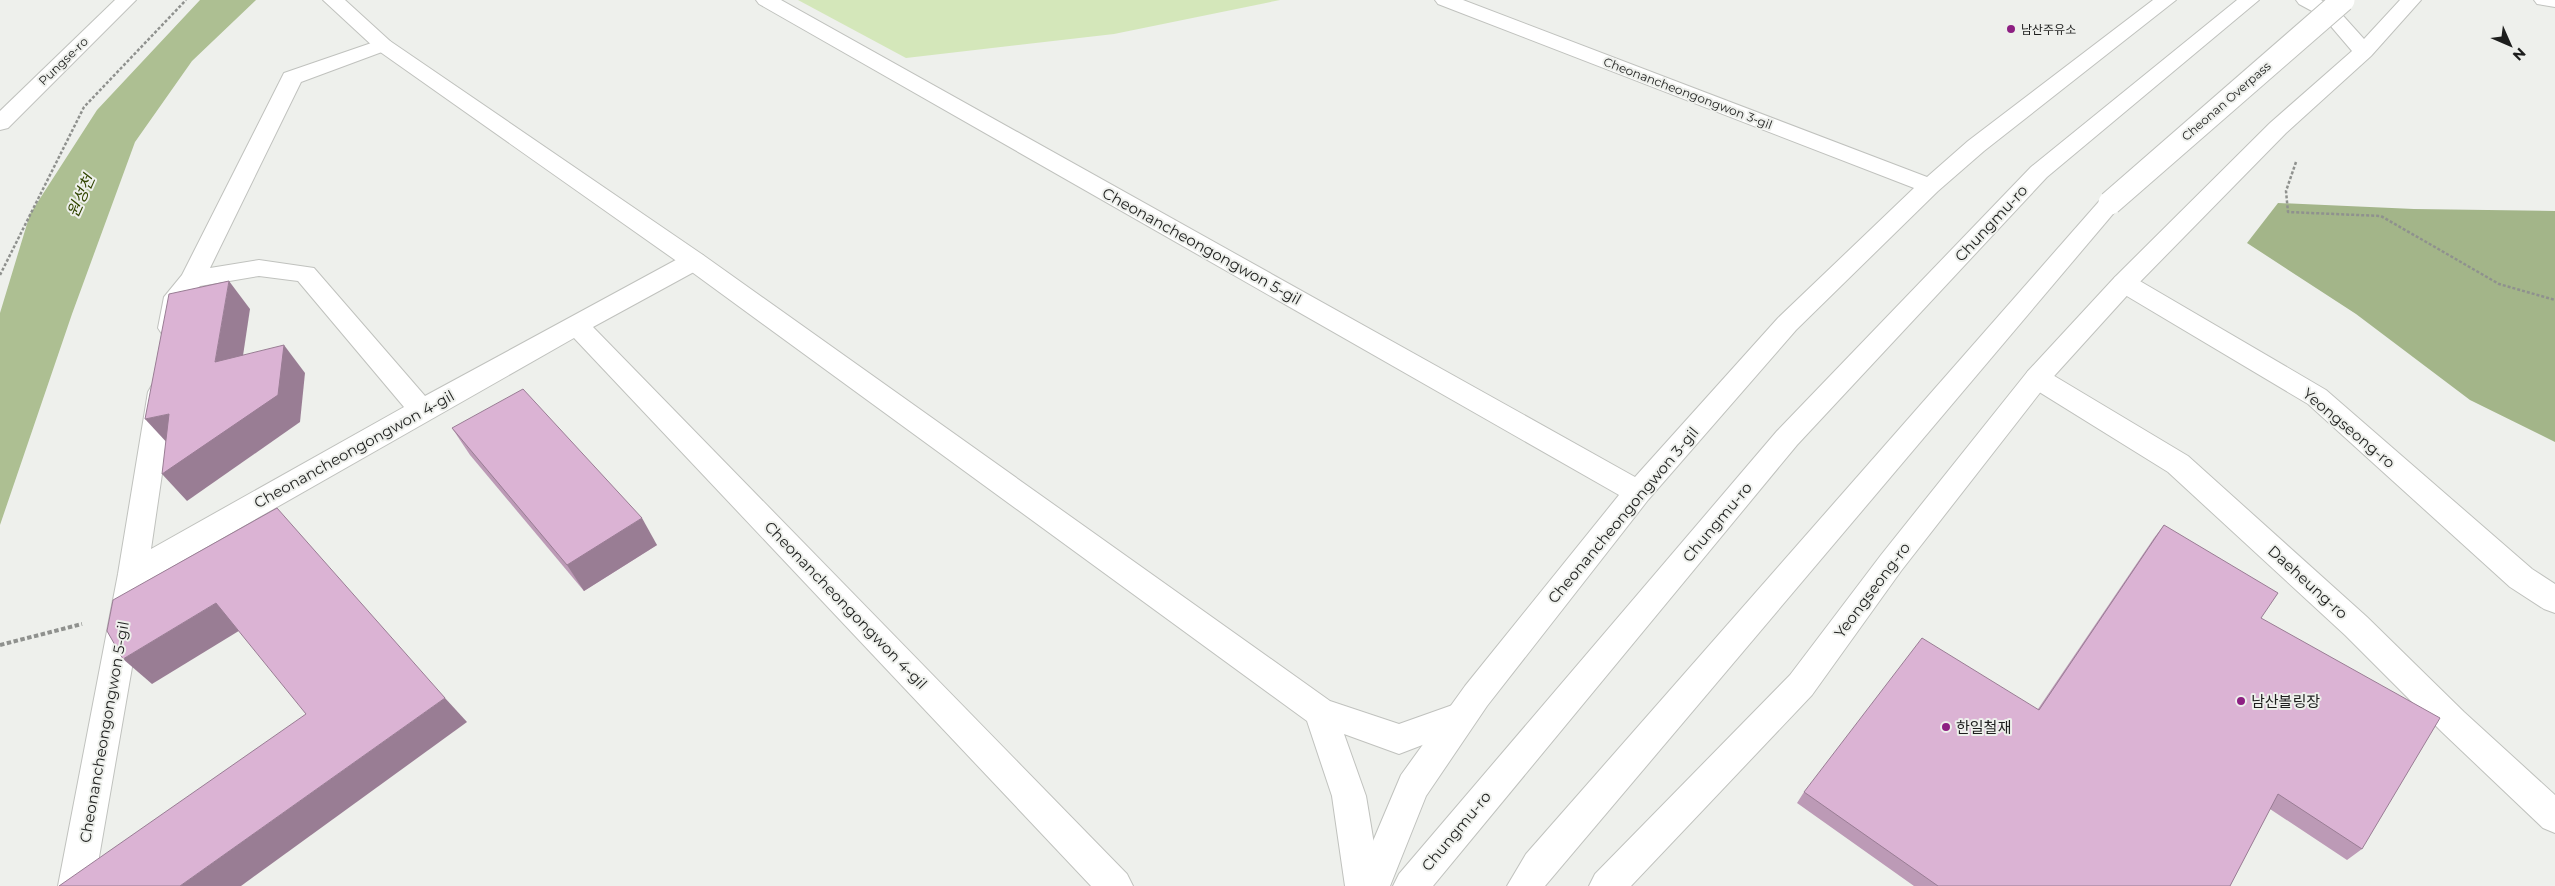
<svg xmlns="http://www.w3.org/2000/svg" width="2555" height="886" font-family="Montserrat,'Noto Sans KR',sans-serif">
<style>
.green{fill:#d4e7ba}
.forest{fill:#a3b589}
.water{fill:#adbf92}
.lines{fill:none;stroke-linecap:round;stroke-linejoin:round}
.lane-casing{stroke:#c0c2be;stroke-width:2}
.street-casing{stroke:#c0c2be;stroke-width:2}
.secondary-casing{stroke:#c0c2be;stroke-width:2}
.path-far1{stroke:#8f918e;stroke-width:2.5;stroke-dasharray:3 2;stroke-linecap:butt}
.path{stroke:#8f918e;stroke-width:4;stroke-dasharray:4.5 2.5;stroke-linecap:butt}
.lane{fill:#fff;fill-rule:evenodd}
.street{fill:#fff;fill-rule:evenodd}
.secondary{fill:#fff;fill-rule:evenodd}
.secondary-bridge-casing{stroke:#c0c2be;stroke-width:25;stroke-linecap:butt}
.secondary-bridge{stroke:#fff;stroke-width:23}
.wall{fill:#bc9ab6}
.shaded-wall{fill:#997d94}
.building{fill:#dbb3d4;stroke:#997d94}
.poi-dot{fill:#8d1f82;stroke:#eef0ec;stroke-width:2}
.labels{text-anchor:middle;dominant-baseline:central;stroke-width:4;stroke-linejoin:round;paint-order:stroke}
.far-poi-label{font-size:12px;fill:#1d1e1d;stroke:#eef0ec;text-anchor:start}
.far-street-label{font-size:12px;fill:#1d1e1d;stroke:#eef0ec}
.street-label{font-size:15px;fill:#1d1e1d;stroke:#eef0ec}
.poi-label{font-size:15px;fill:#1d1e1d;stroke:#eef0ec;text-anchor:start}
.water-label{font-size:16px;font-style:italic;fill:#314500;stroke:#eef0ec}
</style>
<rect width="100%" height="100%" fill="#eef0ec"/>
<polygon class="green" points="798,0 1280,0 1114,34 906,58"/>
<polygon class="forest" points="2278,203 2414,209 2555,211 2555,442 2470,400 2356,314 2247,243"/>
<polygon class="water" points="200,0 256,0 192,61 135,142 72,314 0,525 0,313 30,214 97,110"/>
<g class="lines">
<g class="lane-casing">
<g id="lane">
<polygon points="2124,275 2133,277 2326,390 2532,569 2555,584 2555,613 2544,609 2510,587 2308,404 2115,289 2112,283 2115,277"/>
<polygon points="2037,368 2046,371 2188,456 2367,617 2464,712 2555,795 2555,833 2543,828 2442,732 2345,635 2168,472 2028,385 2024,378 2028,371"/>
</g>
</g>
<g class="street-casing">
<g id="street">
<polygon points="756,0 781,0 1635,477 1778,318 1914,188 1438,4 1435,0 1463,0 1927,177 1968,141 2153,0 2176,0 1984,151 1938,191 1796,330 1648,500 1487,706 1426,796 1390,886 1354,886 1401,775 1465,686 1619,495 759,4"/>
<polygon points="2296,0 2321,0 2337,9 2364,39 2400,0 2421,0 2371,56 2286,133 2133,289 2046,385 1901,571 1812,695 1631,886 1589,886 1595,874 1790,675 1881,555 2028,371 2115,277 2270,123 2352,51 2323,17 2299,4"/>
<polygon points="2534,0 2555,0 2555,7 2537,4"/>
<polygon points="383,39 390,41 393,45 390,49 301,82 210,268 259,260 314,268 425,396 685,255 694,253 703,255 706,261 703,267 593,327 1127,874 1133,886 1091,886 574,338 147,581 94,886 58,886 118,574 148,392 152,385 161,382 170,385 174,392 151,549 404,407 298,281 259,276 200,286 188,299 184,328 180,334 171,337 162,334 158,328 164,297 182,275 284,73"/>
</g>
</g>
<g class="secondary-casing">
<g id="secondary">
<polygon points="115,0 136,0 8,128 0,130 0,111"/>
<polygon points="323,0 345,0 390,41 703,255 1330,701 1399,724 1461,702 1472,706 1477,716 1472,726 1399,754 1344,734 1366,796 1381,886 1345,886 1332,796 1307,721 685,267 376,49"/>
<polygon points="2237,0 2259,0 2047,177 1797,445 1433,886 1393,886 1399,874 1777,431 2031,167"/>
<polygon points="2110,196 2118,198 2122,203 2118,208 1545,886 1507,886 1526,854 2102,198"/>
</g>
</g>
<g class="path-far1">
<polyline points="2296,162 2286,191 2288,212 2381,216 2499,284 2555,300"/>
<polyline points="0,275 84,107 186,0"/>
</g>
<polyline class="path" points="0,645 82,624"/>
<use href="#lane" class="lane"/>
<use href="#street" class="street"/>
<use href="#secondary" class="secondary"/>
<g class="secondary-bridge-casing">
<polyline id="secondary-bridge" points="2110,203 2343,0"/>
</g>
<use href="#secondary-bridge" class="secondary-bridge"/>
</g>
<g class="wall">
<polygon points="452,428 657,545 584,591 470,455"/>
<polygon points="2164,525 2261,618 2362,849 2347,860 2270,809 2230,886 1914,886 1797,803 1804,792 2038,709 2154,538"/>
</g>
<g class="shaded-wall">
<polygon points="229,281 250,309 238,389 215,362"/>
<polygon points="284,345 305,373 300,422 187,501 162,474"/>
<polygon points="169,414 170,446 145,419"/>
<polygon points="642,518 657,545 584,591 567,565"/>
<polygon points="216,603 242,629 152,684 123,659"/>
<polygon points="445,698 467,722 241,886 180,886"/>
</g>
<g class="building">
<polygon points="229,281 215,362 284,345 278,395 162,474 169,414 145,419 169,294"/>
<polygon points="523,389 642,518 567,565 452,428"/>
<polygon points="277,508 445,698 180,886 59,886 306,714 216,603 123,659 107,631 113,600"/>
<polygon points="2164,525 2278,593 2261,618 2440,718 2362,849 2278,794 2230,886 1938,886 1804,792 1922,638 2039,710"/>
</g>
<g class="poi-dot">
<circle cx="2011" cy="29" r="5"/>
<circle cx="2241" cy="701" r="5"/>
<circle cx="1946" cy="727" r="5"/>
</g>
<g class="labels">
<g class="far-poi-label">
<text x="2021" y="29">남산주유소</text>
</g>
<g class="far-street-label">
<text transform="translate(63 61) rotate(-44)">Pungse-ro</text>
<text transform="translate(1688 93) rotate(21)">Cheonancheongongwon 3-gil</text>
<text transform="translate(2226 101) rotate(-41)">Cheonan Overpass</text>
</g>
<g class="street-label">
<text transform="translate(1991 223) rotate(-47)">Chungmu-ro</text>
<text transform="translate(1202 246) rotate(29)">Cheonancheongongwon 5-gil</text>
<text transform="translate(2349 428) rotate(40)">Yeongseong-ro</text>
<text transform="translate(354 449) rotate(-29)">Cheonancheongongwon 4-gil</text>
<text transform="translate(1623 515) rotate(-50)">Cheonancheongongwon 3-gil</text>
<text transform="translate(1717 522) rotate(-50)">Chungmu-ro</text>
<text transform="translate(2308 582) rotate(42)">Daeheung-ro</text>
<text transform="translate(1872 590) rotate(-53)">Yeongseong-ro</text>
<text transform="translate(846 605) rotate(46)">Cheonancheongongwon 4-gil</text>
<text transform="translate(104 732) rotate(-80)">Cheonancheongongwon 5-gil</text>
<text transform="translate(1456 831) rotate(-50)">Chungmu-ro</text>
</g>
<g class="poi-label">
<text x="2251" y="701">남산볼링장</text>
<text x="1956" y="727">한일철재</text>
</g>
<g class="water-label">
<text transform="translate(81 196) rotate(-66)">원성천</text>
</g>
</g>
<g transform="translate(2510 45) rotate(135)" stroke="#eef0ec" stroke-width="4" paint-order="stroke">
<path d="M0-4L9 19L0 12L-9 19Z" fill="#1d1e1d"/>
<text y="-8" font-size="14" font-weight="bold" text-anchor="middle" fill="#1d1e1d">N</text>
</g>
</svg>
